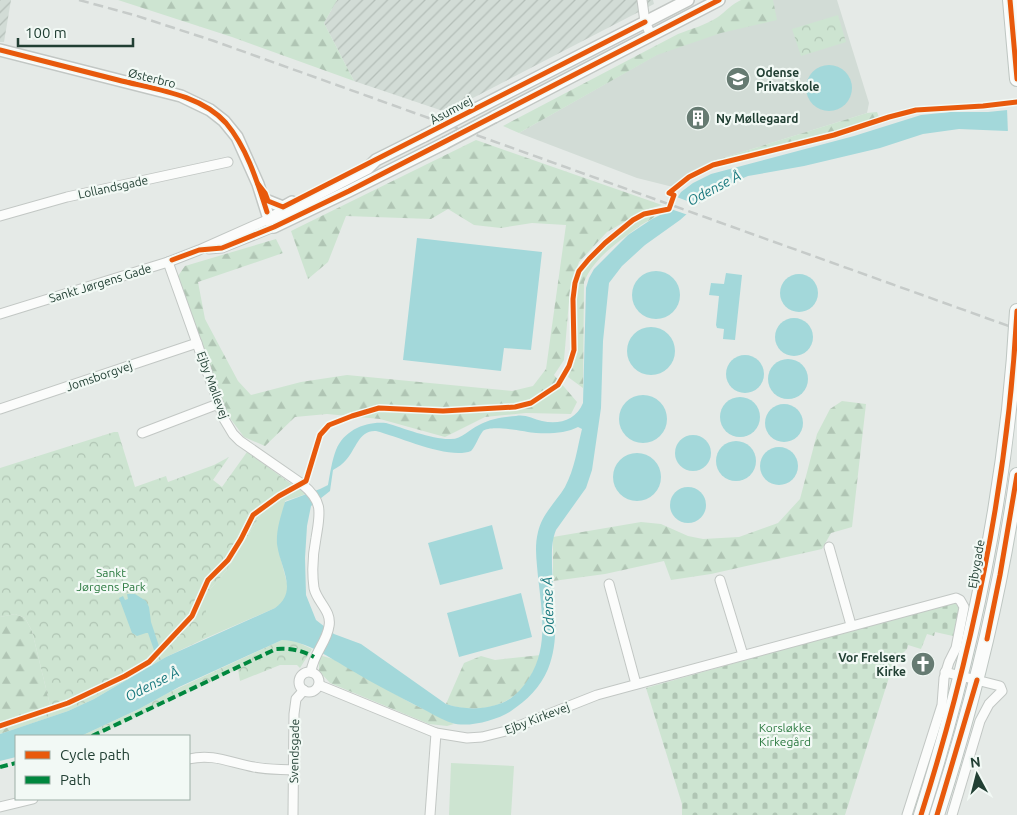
<svg xmlns="http://www.w3.org/2000/svg" width="1017" height="815" font-family="Ubuntu,sans-serif">
<style>
.built{fill:#d2dcd6}
.industrial{fill:url(#industrial-furrows)}
.grass{fill:#cde4d1}
.forest{fill:url(#forest-firs)}
.cemetery{fill:url(#cemetery-stones)}
.park{fill:url(#park-crowns)}
.water{fill:#a3d8da;fill-rule:evenodd}
.pier{fill:#e5eae7}
.lines{fill:none;stroke-linecap:round;stroke-linejoin:round}
.minor-casing{stroke:#c2c7c4;stroke-width:11}
.tertiary-casing{stroke:#c2c7c4;stroke-width:14}
.secondary-casing{stroke:#bec6c2;stroke-width:16}
.minor{stroke:#fbfcfb;stroke-width:9}
.tertiary{stroke:#fbfcfb;stroke-width:11}
.secondary{stroke:#fbfcfb;stroke-width:14}
.rail{stroke:#c6cbc9;stroke-width:2.5;stroke-dasharray:10 5;stroke-linecap:butt}
.tertiary-bridge-casing{stroke:#c2c7c4;stroke-width:14;stroke-linecap:butt}
.tertiary-bridge{stroke:#fbfcfb;stroke-width:11}
.quiet{stroke:#00873e;stroke-width:4;stroke-dasharray:8 4;stroke-linecap:butt}
.cycleway-casing{stroke:#f2f9f5;stroke-width:8}
.cycleway{stroke:#e8590c;stroke-width:5}
.labels{text-anchor:middle;dominant-baseline:central;stroke-width:4.5;stroke-linejoin:round;paint-order:stroke}
.poi-label{font-size:12px;font-weight:bold;fill:#213f33;stroke:#f2f9f5;text-anchor:start}
.street-label{font-size:12px;fill:#213f33;stroke:#f2f9f5}
.park-label{font-size:12px;fill:#29783e;stroke:#f2f9f5}
.water-label{font-size:14px;font-style:italic;fill:#18787e;stroke:#f2f9f5}
</style>
<defs>
<pattern id="industrial-furrows" width="10" height="10" patternUnits="userSpaceOnUse" patternTransform="scale(1.25)"><rect width="10" height="10" fill="#d2dcd6"/><path d="M-1 1l2-2M0 10L10 0M9 11l2-2" fill="none" stroke="#b4beb8"/></pattern>
<pattern id="forest-firs" width="22" height="20" patternUnits="userSpaceOnUse" patternTransform="scale(1.25)"><rect width="22" height="20" fill="#cde4d1"/><path d="M5 1l3.5 6h-7zM16 11l3.5 6h-7z" fill="#b0c5b4"/></pattern>
<pattern id="cemetery-stones" width="16" height="16" patternUnits="userSpaceOnUse" patternTransform="scale(1.25)"><rect width="16" height="16" fill="#cde4d1"/><path d="M2 7V4a2 2 0 0 1 4 0v3zM10 15v-3a2 2 0 0 1 4 0v3z" fill="#b0c5b4"/></pattern>
<pattern id="park-crowns" width="20" height="18" patternUnits="userSpaceOnUse" patternTransform="scale(1.25)"><rect width="20" height="18" fill="#cde4d1"/><path d="M2 6a3 3 0 1 1 6 0M12 15a3 3 0 1 1 6 0" fill="none" stroke="#b0c5b4"/></pattern>
</defs>
<rect width="100%" height="100%" fill="#e5eae7"/>
<polygon class="built" points="753,0 837,0 869,103 867,113 710,162 690,172 673,187 637,178 519,133"/>
<g class="industrial">
<polygon points="0,0 11,0 4,42 0,42"/>
<polygon points="337,0 653,0 654,4 446,112 354,81 324,23"/>
</g>
<g class="grass">
<polygon points="298,487 306,494 285,501 280,556 288,587 287,595 283,602 275,608 206,638 206,594 226,571 261,514"/>
<polygon points="451,763 514,766 511,815 449,815"/>
</g>
<g class="forest">
<polygon points="118,0 337,0 324,23 354,81 232,37"/>
<path d="M741,0H773L777,20L721,33L657,55L519,133L503,126L678,34C691,29 706,25 718,17C726,11 732,4 741,0Z"/>
<polygon points="877,112 879,117 826,135 712,164 690,172 710,162 867,113"/>
<polygon points="476,140 662,205 645,210 607,232 579,262 570,289 564,360 554,375 577,402 571,414 526,413 485,417 445,437 380,419 327,414 295,417 265,446 244,437 227,414 178,276 185,266 276,239 283,253 198,282 205,319 238,381 251,395 301,382 347,375 512,391 533,386 546,369 566,225 532,223 501,228 474,225 448,209 431,219 346,216 328,262 308,279 291,231"/>
<path d="M659,211C655,218 648,221 641,225C619,242 595,256 584,282L583,388L568,377C578,355 577,333 576,309C576,301 575,293 576,286C582,254 632,221 659,211Z"/>
<polygon points="842,401 866,404 852,527 831,533 822,549 711,574 671,580 664,561 605,574 553,581 553,537 641,522 661,524 688,536 703,539 739,537 778,523 800,499 817,434 830,409"/>
<polygon points="15,614 25,618 32,631 50,705 36,722 0,734 0,617"/>
<polygon points="319,655 333,659 411,703 454,724 447,726 429,724 330,683 319,671"/>
<path d="M541,655C535,666 531,679 522,689C503,709 472,713 446,704L464,663L481,656L495,660Z"/>
</g>
<polygon class="cemetery" points="951,602 956,604 959,608 953,636 935,632 934,636 927,634 921,649 908,645 907,649 894,662 845,815 682,815 682,804 646,688"/>
<g class="park">
<polygon points="838,15 846,42 801,56 792,29"/>
<polygon points="114,432 118,432 135,487 166,476 168,482 214,465 229,457 213,480 222,487 247,452 290,483 298,487 261,514 226,571 206,594 206,638 166,657 94,699 68,711 36,722 50,705 32,631 25,618 15,614 0,617 0,468"/>
<polygon points="282,640 293,640 312,649 300,668 297,665 280,665 240,681 238,669 95,736 81,736 139,709 168,693"/>
</g>
<g class="water">
<circle cx="829" cy="88" r="23"/>
<path d="M1017,109V130L1007,131L959,129L923,134L880,148L804,166L748,176L714,190L680,220L645,245L622,266L609,283L603,341L601,408L592,470L586,488L556,530C551,542 552,554 552,567C553,601 561,637 548,669C540,688 527,700 511,711C497,720 468,728 452,723C442,720 431,713 421,708C398,696 374,684 351,670C330,658 307,641 282,640L179,687L139,709L81,736H16V757L0,761V734L68,711L94,699L166,657L275,608C299,591 280,568 277,544C276,530 281,515 285,502L320,489L328,485C330,474 332,460 336,450C344,430 366,421 386,423C403,428 431,439 449,439C462,440 468,430 479,425C490,419 504,417 516,416C525,414 533,419 542,421C559,425 576,420 583,403L586,288L589,278L594,269L628,235L652,219L670,210L681,192L693,183L711,174L854,136L921,115L951,112H988ZM578,427L582,429C577,449 575,468 565,487C556,502 542,514 538,532C535,544 536,555 537,566C540,604 551,644 529,678C522,689 514,698 502,703C484,710 465,710 446,704L361,644L334,634L316,620L306,595L305,558L307,526L311,506L330,491L333,470C338,467 343,464 346,460C356,449 359,430 376,431C400,437 449,460 471,451C476,446 478,437 483,431C491,424 526,432 536,433C550,434 567,433 578,427Z"/>
<polygon points="417,238 542,252 531,350 504,348 501,371 403,360"/>
<circle cx="656" cy="295" r="24"/>
<polygon points="726,273 742,275 735,340 723,339 724,329 717,328 716,325 719,296 709,295 711,283 724,284"/>
<circle cx="799" cy="293" r="19"/>
<circle cx="794" cy="337" r="19"/>
<circle cx="651" cy="351" r="24"/>
<circle cx="745" cy="374" r="19"/>
<circle cx="788" cy="379" r="20"/>
<circle cx="643" cy="419" r="24"/>
<circle cx="740" cy="417" r="20"/>
<circle cx="784" cy="423" r="19"/>
<circle cx="693" cy="453" r="18"/>
<circle cx="736" cy="461" r="20"/>
<circle cx="779" cy="466" r="19"/>
<circle cx="637" cy="477" r="24"/>
<circle cx="688" cy="505" r="18"/>
<polygon points="492,525 503,569 440,585 428,543"/>
<polygon points="521,593 532,637 459,657 447,613"/>
<polygon points="127,594 135,594 146,601 149,607 151,622 159,646 157,650 154,650 148,633 146,633 137,636 132,633 119,598 123,596 125,600 128,599"/>
</g>
<g class="pier">
<polygon points="1017,106 1017,132 1008,134 1007,108"/>
<polygon points="674,196 698,205 698,206 688,215 668,208"/>
</g>
<g class="lines">
<g class="minor-casing">
<g id="minor">
<polyline points="642,0 645,22 651,35"/>
<polyline points="0,216 67,197 228,162"/>
<polyline points="209,249 222,248 274,227"/>
<path d="M168,262L224,419L233,434L240,441L302,484C324,502 320,513 316,538C313,553 312,573 314,588C317,602 332,611 329,626C327,642 313,654 311,672"/>
<polyline points="0,314 168,262 199,250 269,219"/>
<polyline points="0,409 197,343"/>
<polyline points="142,433 218,404"/>
<polyline points="829,547 851,625"/>
<polyline points="720,580 743,655"/>
<polyline points="609,584 636,684"/>
<polyline points="945,672 1000,686 1002,691 989,704 980,721 952,815"/>
<circle cx="309" cy="682" r="10"/>
<polyline points="319,685 436,733 467,738 482,737 506,731 597,695 956,598 960,600 964,607 956,648 949,662 944,678 942,705 907,815"/>
<path d="M189,759C213,753 231,763 254,767C267,770 281,769 294,770"/>
<polyline points="0,807 33,799"/>
<polyline points="293,815 294,714 296,699 304,690"/>
<polyline points="430,815 436,733"/>
</g>
</g>
<g class="tertiary-casing">
<g id="tertiary">
<polyline points="0,50 181,96 210,110 224,121 237,137 258,184 269,219 274,227 349,191 445,143"/>
<polyline points="472,111 688,0"/>
<polyline points="494,117 719,0"/>
<polyline points="268,201 283,207 292,202"/>
<polyline points="269,219 368,168 376,160 424,136"/>
</g>
</g>
<g class="secondary-casing">
<g id="secondary">
<polyline points="1010,0 1017,79"/>
<path d="M921,815C973,651 1008,483 1017,311"/>
<path d="M937,815C973,704 1001,591 1017,475"/>
</g>
</g>
<use href="#minor" class="minor"/>
<use href="#tertiary" class="tertiary"/>
<use href="#secondary" class="secondary"/>
<polyline class="rail" points="79,0 134,15 214,41 1017,329"/>
<g class="tertiary-bridge-casing">
<g id="tertiary-bridge">
<polyline points="424,136 472,111"/>
<polyline points="445,143 494,117"/>
</g>
</g>
<use href="#tertiary-bridge" class="tertiary-bridge"/>
<g class="quiet">
<path d="M92,736L276,649C289,648 302,650 314,657"/>
<polyline points="0,767 16,763"/>
</g>
<g class="cycleway-casing">
<g id="cycleway">
<polyline points="1010,0 1017,79"/>
<path d="M0,50C39,60 79,70 118,80C153,89 200,94 226,123C247,148 257,181 267,212"/>
<polyline points="258,184 265,193 268,201 283,207 645,22"/>
<polyline points="172,260 199,250 222,248 274,227 349,191 719,0"/>
<polyline points="987,639 1000,575 1017,475"/>
<polyline points="0,726 68,703 125,676 149,662 192,616 208,580 228,560 241,539 253,515 279,496 306,481 320,435 329,425 352,416 379,408 443,411 515,407 531,403 558,385 569,366 574,350 573,299 575,283 579,271 589,259 605,243 633,220 644,214 669,209 674,195 669,193 689,177 713,165 834,135 889,117 916,110 983,106 1017,102"/>
<path d="M921,815C973,651 1008,483 1017,311"/>
<polyline points="937,815 977,680"/>
</g>
</g>
<use href="#cycleway" class="cycleway"/>
</g>
<defs>
<g id="school-disc" transform="scale(1.25)"><circle r="9.5" fill="#667b72" stroke="#f2f9f5"/><path d="M0-5L7-2L0 1L-7-2ZM-4 1L0 2.5L4 1V4Q0 6-4 4Z" fill="#fff"/></g>
<g id="building-disc" transform="scale(1.25)"><circle r="9.5" fill="#667b72" stroke="#f2f9f5"/><path d="M-4-6H4V6H1V3H-1V6H-4ZM-2.5-4.3h1.7v1.8h-1.7ZM.8-4.3h1.7v1.8H.8ZM-2.5-1h1.7V.8h-1.7ZM.8-1h1.7V.8H.8Z" fill="#fff"/></g>
<g id="church-disc" transform="scale(1.25)"><circle r="9.5" fill="#667b72" stroke="#f2f9f5"/><path d="M-1.2-6h2.4v3.5h3.3v2.4h-3.3V6h-2.4V-.1h-3.3v-2.4h3.3Z" fill="#fff"/></g>
</defs>
<g fill-rule="evenodd">
<use href="#school-disc" x="738" y="79"/>
<use href="#building-disc" x="698" y="118"/>
<use href="#church-disc" x="923" y="664"/>
</g>
<g class="labels">
<g class="poi-label">
<text x="756" y="72">Odense<tspan x="756" dy="14">Privatskole</tspan></text>
<text x="716" y="118">Ny Møllegaard</text>
<text x="906" y="657" text-anchor="end">Vor Frelsers<tspan x="906" dy="14">Kirke</tspan></text>
</g>
<g class="street-label">
<text transform="translate(152 78) rotate(14)">Østerbro</text>
<text transform="translate(451 110) rotate(-28)">Åsumvej</text>
<text transform="translate(113 187) rotate(-12)">Lollandsgade</text>
<text transform="translate(100 283) rotate(-17)">Sankt Jørgens Gade</text>
<text transform="translate(99 376) rotate(-19)">Jomsborgvej</text>
<text transform="translate(213 385) rotate(70)">Ejby Møllevej</text>
<text transform="translate(976 564) rotate(-80)">Ejbygade</text>
<text transform="translate(537 718) rotate(-21)">Ejby Kirkevej</text>
<text transform="translate(294 751) rotate(-89)">Svendsgade</text>
</g>
<g class="park-label">
<text x="111" y="572">Sankt<tspan x="111" dy="14">Jørgens Park</tspan></text>
<text x="785" y="727">Korsløkke<tspan x="785" dy="14">Kirkegård</tspan></text>
</g>
<g class="water-label">
<text transform="translate(714 188) rotate(-28)">Odense Å</text>
<text transform="translate(548 606) rotate(-92)">Odense Å</text>
<text transform="translate(152 684) rotate(-27)">Odense Å</text>
</g>
</g>
<rect x="15" y="735" width="175" height="65" fill="#f2f9f5" stroke="#9eafa7"/>
<rect x="25" y="751" width="25" height="8" fill="#e8590c" stroke="#9eafa7"/>
<text x="60" y="760" font-size="15" fill="#213f33">Cycle path</text>
<rect x="25" y="776" width="25" height="8" fill="#00873e" stroke="#9eafa7"/>
<text x="60" y="785" font-size="15" fill="#213f33">Path</text>
<g transform="translate(977 775) rotate(353)" stroke="#f2f9f5" stroke-width="4" paint-order="stroke">
<path d="M0-4L9 19L0 12L-9 19Z" fill="#213f33"/>
<text y="-8" font-size="14" font-weight="bold" text-anchor="middle" fill="#213f33">N</text>
</g>
<path d="M18 38v8h115v-8" fill="none" stroke="#213f33" stroke-width="2.5"/>
<text x="25" y="38" font-size="15" fill="#213f33" stroke="#f2f9f5" stroke-width="4" paint-order="stroke">100 m</text>
</svg>
